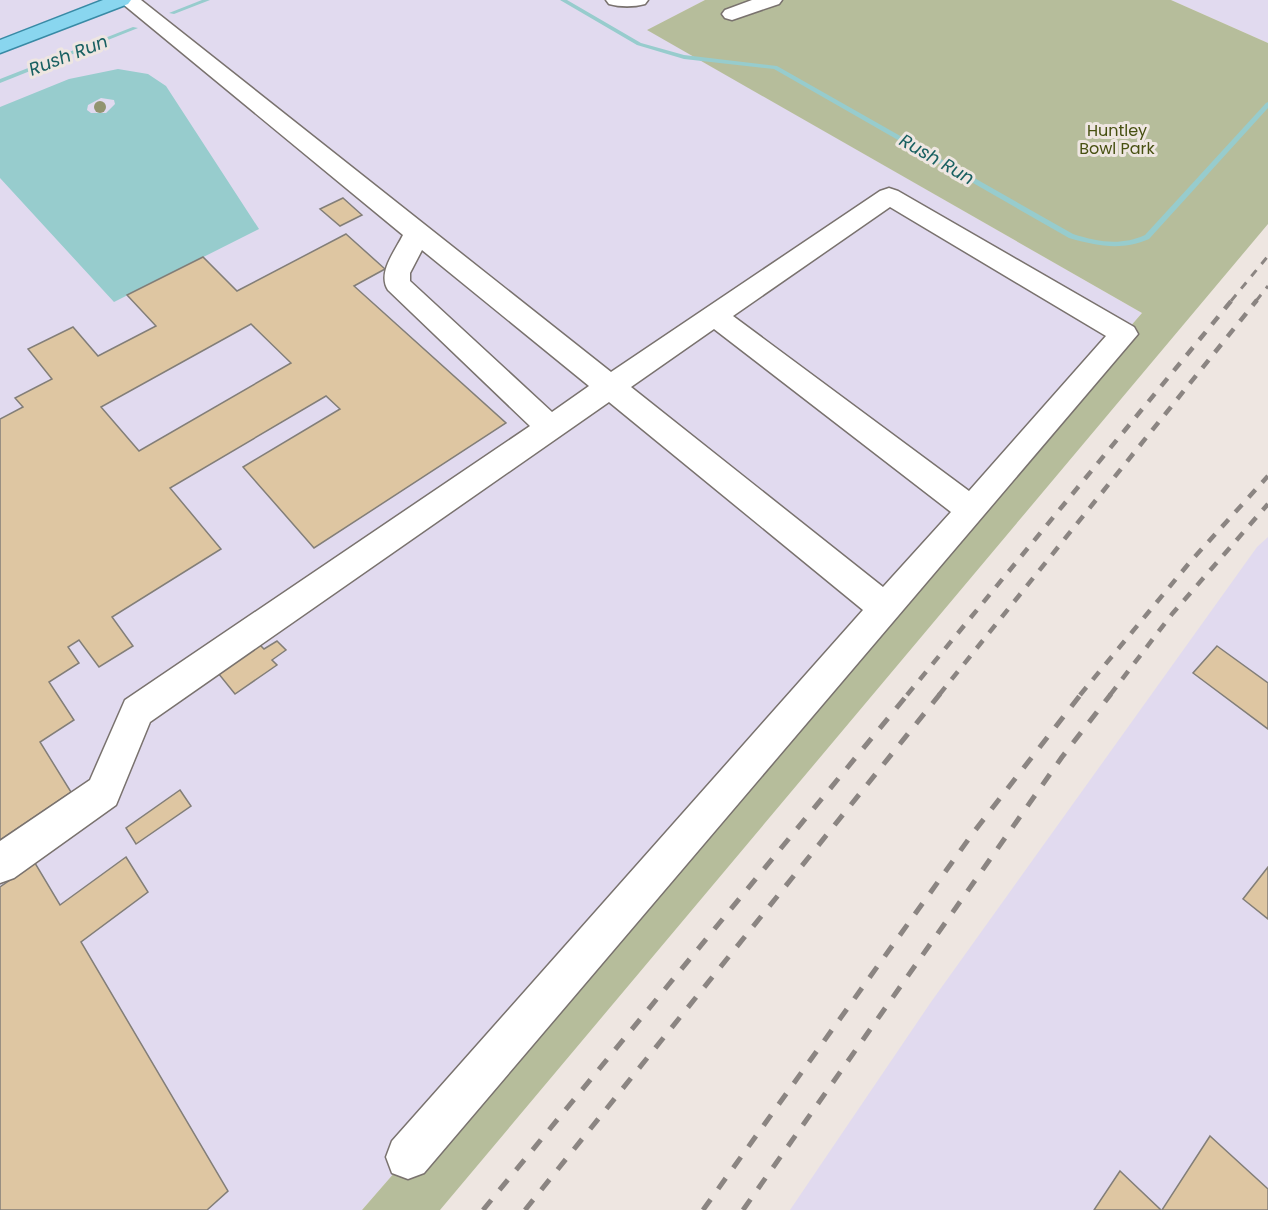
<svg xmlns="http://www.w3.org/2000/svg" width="1268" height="1210" font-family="Poppins,sans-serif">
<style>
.industrial{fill:#e1daef}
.green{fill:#b6bd9b}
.water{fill:#97cccd;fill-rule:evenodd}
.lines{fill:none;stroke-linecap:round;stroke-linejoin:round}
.stream{fill:#97cccd;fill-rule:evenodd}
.building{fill:#dec6a2;stroke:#827e78;stroke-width:1.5;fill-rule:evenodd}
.minor-casing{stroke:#79726e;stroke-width:3}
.major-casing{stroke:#388aa5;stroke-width:3}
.minor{fill:#fff;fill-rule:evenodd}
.major{fill:#89d6ef;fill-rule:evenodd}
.rail-far2{stroke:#8b8582;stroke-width:3;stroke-dasharray:8 8;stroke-linecap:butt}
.rail-far1{stroke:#8b8582;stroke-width:4.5;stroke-dasharray:10 10;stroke-linecap:butt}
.rail{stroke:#8b8582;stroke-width:5;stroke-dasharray:13 13;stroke-linecap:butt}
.tree{fill:#92946f}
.labels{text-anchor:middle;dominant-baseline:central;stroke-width:6;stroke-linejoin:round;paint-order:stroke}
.far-park-label{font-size:16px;fill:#475011;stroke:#eee6e1}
.far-water-label{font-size:18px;font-style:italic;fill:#186061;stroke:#eee6e1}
</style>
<rect width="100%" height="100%" fill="#eee6e1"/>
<g class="industrial">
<polygon points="0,0 705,0 648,30 1142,313 362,1210 0,1210"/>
<polygon points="1171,0 1268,0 1268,43"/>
<polygon points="1268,537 1268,1210 790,1210 931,1002 1257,547"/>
</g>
<polygon class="green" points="705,0 1171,0 1268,43 1268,224 440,1210 362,1210 1142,313 647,30"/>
<path class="water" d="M118,69L148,74L166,86L259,229L114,302L0,178V107L69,79ZM101,98L114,100L115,104L106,113H91L87,110L88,105Z"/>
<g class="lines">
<g class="stream">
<polygon points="202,0 210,0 174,14 169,13"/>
<path d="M560,0H567L641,43L684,55L777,66L1073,234C1098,242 1121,246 1145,235L1266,103L1268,102V108L1149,239C1122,251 1097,246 1069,238L774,69L684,59L637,45Z"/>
<polygon points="133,27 138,28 0,83 0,79"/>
</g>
</g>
<g class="building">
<polygon points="343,198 362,215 340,226 320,209"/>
<path d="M346,234L385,269L354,286L506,423L314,548L243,467L340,409L326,396L170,488L221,549L112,617L133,646L99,667L79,640L68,647L79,663L49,682L74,720L40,742L71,792L0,840V419L23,407L15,398L52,379L28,349L73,327L98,356L156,326L127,295L203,257L237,291ZM251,324L291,363L139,451L101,407Z"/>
<polygon points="277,641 286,650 272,660 277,665 235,694 218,673 260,645 264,649"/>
<polygon points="1217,646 1268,683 1268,729 1193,673"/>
<polygon points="180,790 191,806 136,844 126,828"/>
<polygon points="126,857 148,892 81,942 228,1191 207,1210 0,1210 0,887 35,863 60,905"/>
<polygon points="1268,867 1268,919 1243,899"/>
<polygon points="1210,1136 1268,1189 1268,1210 1162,1210"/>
<polygon points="1120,1171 1161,1210 1094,1210"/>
</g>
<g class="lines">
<g class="minor-casing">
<g id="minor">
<path d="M118,0H141L611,372L880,191L889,188L898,191L1134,327L1138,334L424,1173L408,1179L392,1173L386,1157L392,1141L863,610L609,402L150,722L116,805L14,878L0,883V841L90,780L125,700L530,426L388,290C377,273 395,251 403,235ZM890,207L1106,336L969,491L733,316ZM422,250L589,386L552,412L410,281V273ZM714,329L951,512L883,587L631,387Z"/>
<path d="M606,0H648L645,4C634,7 620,7 609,4Z"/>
<polygon points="752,0 782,0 779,4 732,20 725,18 722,14 725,10"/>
</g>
</g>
<g class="major-casing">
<polygon id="major" points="103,0 131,0 128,4 0,53 0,40"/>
</g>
<use href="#minor" class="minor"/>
<use href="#major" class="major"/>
<g class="rail-far2">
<polyline points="1231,301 1268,256"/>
<polyline points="1256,301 1268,286"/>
</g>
<g class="rail-far1">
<polyline points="907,695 1232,300"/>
<polyline points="939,695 1257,300"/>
<polyline points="1080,695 1190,562 1268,476"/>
<polyline points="1110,695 1172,614 1268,504"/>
</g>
<g class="rail">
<polyline points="483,1210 908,694"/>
<polyline points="525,1210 940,694"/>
<polyline points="703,1210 973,833 1081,694"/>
<polyline points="743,1210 1062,757 1111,694"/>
</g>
</g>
<circle class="tree" cx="100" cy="107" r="6"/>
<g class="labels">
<g class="far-park-label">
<text x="1117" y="130">Huntley<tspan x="1117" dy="18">Bowl Park</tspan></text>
</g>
<g class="far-water-label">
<text transform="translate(68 55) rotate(-21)">Rush Run</text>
<text transform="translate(937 159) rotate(30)">Rush Run</text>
</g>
</g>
</svg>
